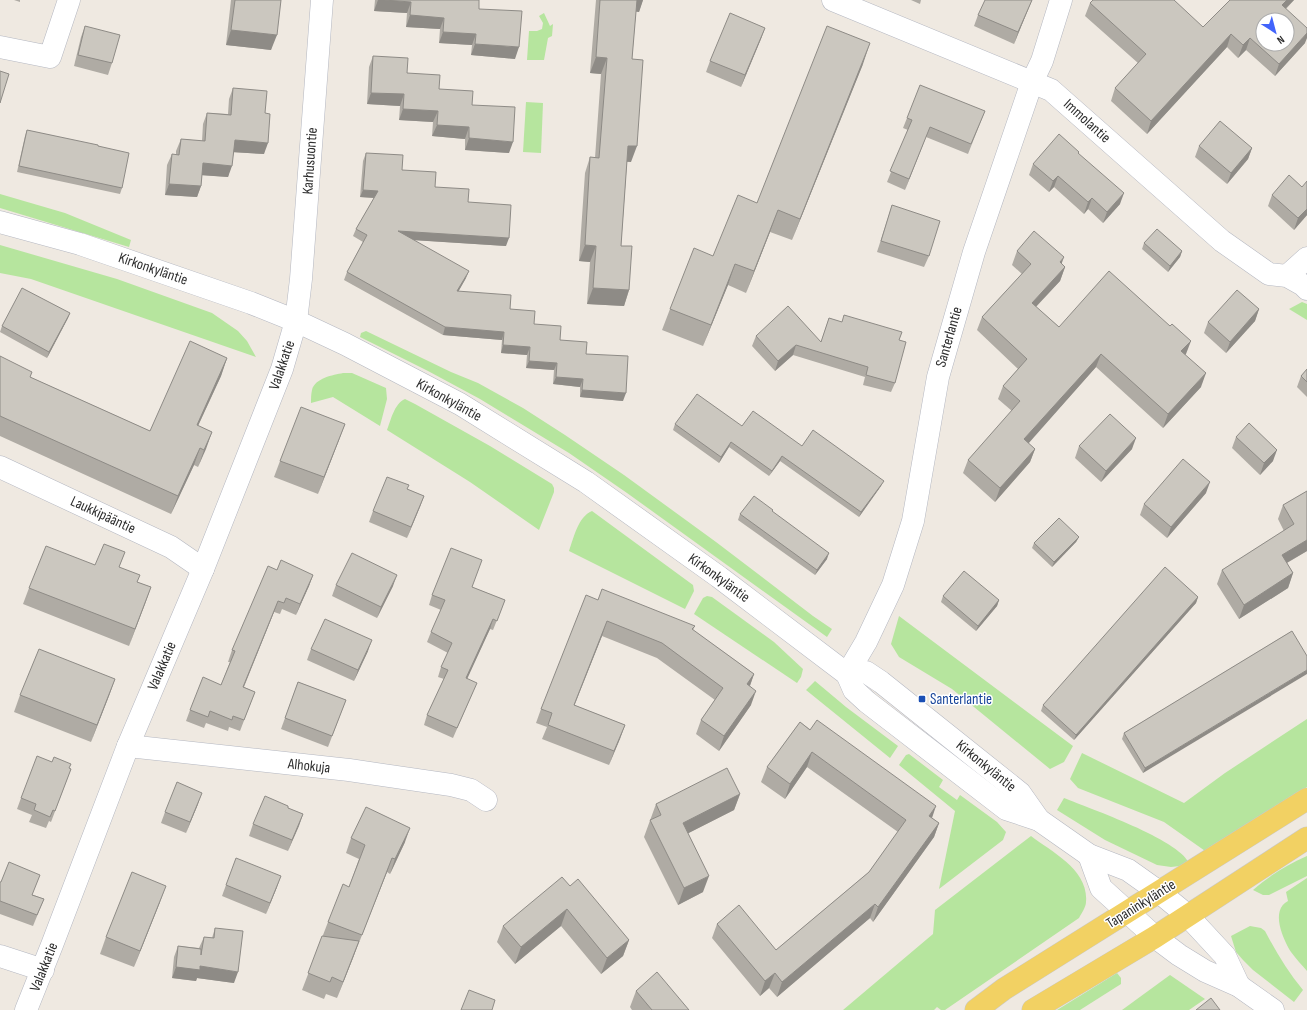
<svg xmlns="http://www.w3.org/2000/svg" width="1307" height="1010" font-family="'Sofia Sans Condensed',sans-serif">
<style>
.green{fill:#b6e59e}
.lines{fill:none;stroke-linecap:round;stroke-linejoin:round}
.street-casing{stroke:#b4b7c1;stroke-width:23}
.secondary-casing{stroke:#b4b7c1;stroke-width:23}
.primary-casing{stroke:#c9c9c9;stroke-width:23}
.street{stroke:#fff;stroke-width:22}
.secondary{stroke:#fff;stroke-width:22}
.primary{stroke:#f2d163;stroke-width:22}
.wall{fill:#afaba4}
.shaded-wall{fill:#8e8b86}
.building{fill:#cbc7bf;stroke:#8e8b86;fill-rule:evenodd}
.transit-dot{fill:#1a4fb4;stroke:#fff;stroke-width:1.5}
.labels{text-anchor:middle;dominant-baseline:central;stroke-width:3;stroke-linejoin:round;paint-order:stroke}
.street-label{font-size:15px;fill:#2e2e2e;stroke:#fff}
.transit-label{font-size:15px;fill:#164399;stroke:#fff;text-anchor:start}
</style>
<rect width="100%" height="100%" fill="#efe9e1"/>
<g class="green">
<polygon points="544,13 550,26 553,24 552,36 548,38 544,60 527,60 529,31 537,31 542,29 543,23 539,16"/>
<polygon points="526,102 543,103 541,153 523,152"/>
<polygon points="0,194 65,213 131,240 129,247 0,208"/>
<polygon points="0,245 117,279 212,313 238,331 247,341 256,357 31,279 0,273"/>
<polygon points="1302,302 1307,304 1307,320 1289,309"/>
<polygon points="366,331 451,372 478,383 523,408 565,435 624,475 716,542 813,616 832,629 827,637 627,493 569,453 480,399 428,371 360,337 361,333"/>
<path d="M343,373H352L386,388L387,399L380,426L333,397L311,403C311,399 311,394 312,390C315,378 333,375 343,373Z"/>
<path d="M405,399L415,404L490,446L552,484L554,488V492L539,530L470,482L387,430C391,420 394,404 405,399Z"/>
<path d="M592,511L693,585L694,591L685,609L569,551C574,537 578,517 592,511Z"/>
<polygon points="707,596 712,597 774,642 803,669 801,677 797,683 694,614 703,598"/>
<polygon points="899,616 1073,746 1064,762 1050,769 952,689 899,657 891,644"/>
<polygon points="815,681 846,707 898,746 890,758 806,690"/>
<polygon points="1307,719 1307,787 1208,853 1164,822 1078,788 1070,779 1082,753 1184,803 1225,773"/>
<polygon points="909,754 943,780 939,787 957,800 960,795 997,822 1006,832 1003,840 939,889 955,811 899,765 906,755"/>
<path d="M1064,798C1091,809 1178,839 1189,863L1180,866L1171,867L1157,865L1105,840L1057,810Z"/>
<path d="M1031,836C1052,852 1089,870 1086,902C1086,907 1081,914 1079,918L945,1010H941L937,1007L934,1010H843L933,934L935,910Z"/>
<path d="M1307,856V876L1269,895H1263L1253,890C1270,875 1287,865 1307,856Z"/>
<path d="M1307,878V971C1302,965 1296,959 1291,952C1283,939 1270,910 1288,901L1286,892Z"/>
<path d="M1250,926L1261,928L1265,931C1276,952 1288,972 1303,990L1294,1002L1253,970L1243,960L1236,952L1231,936Z"/>
<polygon points="1117,973 1121,978 1121,984 1080,1010 1057,1010"/>
<polygon points="1170,975 1205,999 1189,1010 1122,1010"/>
</g>
<g class="lines">
<g class="street-casing">
<g id="street">
<polyline points="833,0 1051,90 1222,241 1269,274 1287,276 1303,285 1307,289"/>
<polyline points="0,47 50,57 69,0"/>
<polyline points="1287,276 1307,258"/>
<polyline points="0,467 171,547 203,569"/>
<polyline points="847,674 866,642 893,585 913,521 938,377 974,252 1032,82 1042,61 1061,0"/>
<polyline points="128,746 349,770 451,785 471,790 486,800"/>
<polyline points="0,956 43,970"/>
<polyline points="26,1010 52,945 128,746 203,569 282,369 296,321"/>
</g>
</g>
<g class="secondary-casing">
<g id="secondary">
<polyline points="0,222 80,244 251,303 296,321 345,344 460,404 586,482 719,577 847,674 854,690 867,702 1006,809 1039,820 1089,855 1128,870 1159,892 1187,915 1225,956 1239,986"/>
<polyline points="296,321 301,279 322,0"/>
<polyline points="847,674 866,672 881,682 1020,793 1039,820"/>
<polyline points="1089,855 1101,888 1155,937 1179,955 1205,971 1239,986 1273,1010"/>
</g>
</g>
<g class="primary-casing">
<g id="primary">
<polyline points="976,1010 1004,989 1307,799"/>
<polyline points="1033,1010 1155,937 1307,838"/>
</g>
</g>
<use href="#street" class="street"/>
<use href="#secondary" class="secondary"/>
<use href="#primary" class="primary"/>
</g>
<g class="wall">
<polygon points="14,0 20,0 20,2"/>
<polygon points="231,0 281,0 271,50 226,45"/>
<polygon points="375,0 479,0 479,9 515,59 471,55 472,45 439,43 440,29 406,27 407,13 374,11"/>
<polygon points="596,0 643,0 639,12 636,11 632,59 631,162 627,162 621,246 629,290 624,306 587,304 590,262 579,261 585,173 590,157 595,158 601,74 590,73"/>
<polygon points="911,0 921,0 920,4"/>
<polygon points="1032,0 1014,44 974,26 978,15"/>
<polygon points="1230,0 1294,0 1286,9 1305,43 1275,76 1246,50 1238,58 1227,47 1147,134 1111,101 1115,88 1138,63 1085,16 1090,3 1203,27"/>
<polygon points="85,26 112,63 108,75 74,66 81,37"/>
<polygon points="765,28 741,87 706,72 710,61"/>
<polygon points="373,56 472,105 509,153 465,150 465,139 432,136 433,122 399,120 400,106 367,104 369,67"/>
<polygon points="863,64 792,240 770,232 746,293 728,285 703,346 662,330 670,309 757,203"/>
<polygon points="233,88 265,113 264,154 234,152 228,177 202,175 201,186 197,197 165,195 167,165 172,154 176,155 176,151 181,139 202,141 203,124 207,113 228,114 229,99"/>
<polygon points="985,111 968,154 926,137 905,190 887,182 908,130 903,128 907,118"/>
<polygon points="27,130 98,146 122,188 120,194 17,172 25,136"/>
<polygon points="1199,146 1252,148 1248,159 1227,184 1195,157"/>
<polygon points="1079,152 1079,154 1120,204 1103,223 1088,209 1084,214 1054,187 1049,192 1029,175 1033,164"/>
<polygon points="366,153 402,170 435,187 468,202 506,246 414,240 466,278 458,292 510,309 560,340 586,354 623,401 580,397 580,387 553,384 554,370 526,368 527,355 501,353 502,340 443,335 344,280 347,272 363,242 353,236 356,229 374,198 360,197 363,161"/>
<polygon points="1272,195 1307,215 1294,230 1268,206"/>
<polygon points="892,205 929,256 924,267 877,252"/>
<polygon points="1144,243 1182,251 1180,257 1168,272 1142,249"/>
<polygon points="1017,251 1062,264 1065,267 1060,281 1036,307 1059,327 1186,354 1185,355 1201,387 1163,428 1096,367 1028,443 1035,449 1030,462 995,502 963,473 968,460 1012,411 998,399 1003,386 1018,369 977,330 982,317 1022,274 1012,265"/>
<polygon points="1259,309 1255,321 1226,353 1204,333 1208,322"/>
<polygon points="70,313 68,318 47,358 0,332 2,326"/>
<polygon points="829,318 899,340 895,383 891,392 863,385 865,377 793,355 775,371 752,346 756,336 821,342"/>
<polygon points="0,356 30,377 150,431 227,358 221,376 198,426 212,432 198,467 194,465 171,514 0,436"/>
<polygon points="1307,369 1307,397 1297,387 1301,376"/>
<polygon points="345,424 318,494 274,477 280,461"/>
<polygon points="675,424 742,426 802,446 881,486 859,517 780,461 769,476 729,447 719,463 673,430"/>
<polygon points="1236,437 1273,461 1260,475 1232,448"/>
<polygon points="1079,446 1132,449 1101,482 1075,458"/>
<polygon points="407,489 424,496 407,538 369,522 373,511"/>
<polygon points="1307,491 1307,551 1287,563 1293,573 1288,588 1239,619 1217,584 1222,570 1284,531 1278,519 1283,505"/>
<polygon points="1206,493 1167,538 1140,515 1144,504"/>
<polygon points="772,512 827,559 815,575 738,520 740,514"/>
<polygon points="1079,537 1076,542 1052,567 1032,548 1034,543"/>
<polygon points="125,552 119,567 137,582 151,587 129,646 23,604 29,588 95,565"/>
<polygon points="277,570 313,575 309,586 296,615 282,609 280,614 274,612 244,687 255,692 240,731 229,727 228,731 206,723 204,728 186,721 190,710 221,685 230,662 228,662 232,650"/>
<polygon points="336,585 393,586 377,618 332,596"/>
<polygon points="472,587 505,600 493,630 490,629 467,678 473,692 453,738 424,725 427,715 444,679 438,677 441,667 448,653 427,642 431,632 441,610 429,605 432,595"/>
<polygon points="943,596 999,600 997,606 976,631 941,602"/>
<polygon points="1198,597 1196,603 1074,740 1041,711 1043,705"/>
<polygon points="598,600 695,626 693,630 754,674 750,686 751,705 719,751 696,734 701,720 715,700 657,658 602,636 574,705 625,725 609,765 542,739 547,727 536,723 541,709"/>
<polygon points="1292,631 1143,773 1122,739 1124,733"/>
<polygon points="311,649 368,651 354,681 307,660"/>
<polygon points="115,679 91,742 14,712 20,695"/>
<polygon points="298,682 346,700 328,747 281,729"/>
<polygon points="800,722 939,823 934,837 873,922 870,918 777,997 769,988 760,996 712,938 717,924 776,950 869,872 898,832 807,767 785,799 761,782 767,767"/>
<polygon points="69,768 71,769 51,822 49,821 46,828 29,822 32,815 17,809 21,798"/>
<polygon points="740,794 734,810 688,833 703,892 678,905 644,837 656,804"/>
<polygon points="198,804 186,833 161,823 165,812"/>
<polygon points="288,808 303,814 288,851 249,836 253,824"/>
<polygon points="351,838 405,842 390,874 387,872 337,998 326,994 324,999 302,990 328,922 349,887 359,859 346,853"/>
<polygon points="0,882 44,899 33,926 0,914"/>
<polygon points="226,885 277,887 266,914 222,896"/>
<polygon points="570,886 629,940 623,956 601,974 561,926 515,964 497,942 503,926"/>
<polygon points="160,902 134,967 100,954 106,937"/>
<polygon points="215,928 234,983 197,978 196,981 172,978 174,957 178,946 199,948 204,937 212,938"/>
<polygon points="636,991 689,1010 632,1010 630,1007"/>
</g>
<g class="shaded-wall">
<polygon points="378,0 384,0 411,2 407,13 374,11"/>
<polygon points="635,0 643,0 639,12 631,11"/>
<polygon points="1032,0 1014,44 1018,32"/>
<polygon points="1287,0 1294,0 1277,17 1282,5"/>
<polygon points="410,15 444,18 440,29 406,27"/>
<polygon points="765,28 761,39 741,87 745,75"/>
<polygon points="231,30 277,35 271,50 226,45"/>
<polygon points="443,32 476,34 472,45 439,43"/>
<polygon points="1307,33 1307,38 1305,43 1275,76 1279,64"/>
<polygon points="1231,34 1227,47 1147,134 1151,121"/>
<polygon points="1250,38 1246,50 1238,58 1243,45"/>
<polygon points="870,43 863,64 792,240 800,219"/>
<polygon points="475,44 519,47 515,59 471,55"/>
<polygon points="596,57 607,58 601,74 590,73"/>
<polygon points="371,93 404,94 400,106 367,104"/>
<polygon points="403,109 438,111 433,122 399,120"/>
<polygon points="437,125 469,127 465,139 432,136"/>
<polygon points="930,127 926,137 905,190 909,179"/>
<polygon points="469,138 513,142 509,153 465,150"/>
<polygon points="235,140 268,143 264,154 230,152"/>
<polygon points="628,146 637,146 631,162 622,161"/>
<polygon points="1252,148 1248,159 1227,184 1231,173"/>
<polygon points="203,163 232,166 228,177 199,175"/>
<polygon points="1058,176 1054,187 1049,192 1053,181"/>
<polygon points="169,184 201,186 197,197 165,195"/>
<polygon points="363,190 378,191 376,198 360,197"/>
<polygon points="1124,193 1120,204 1103,223 1107,212"/>
<polygon points="1092,198 1088,209 1084,214 1088,202"/>
<polygon points="1307,209 1307,215 1294,230 1298,218"/>
<polygon points="778,210 770,232 746,293 754,271"/>
<polygon points="398,231 509,238 506,246 396,239"/>
<polygon points="585,245 596,246 590,262 579,261"/>
<polygon points="1182,251 1180,257 1168,272 1170,266"/>
<polygon points="1064,257 1059,271 1060,262"/>
<polygon points="735,264 728,285 703,346 711,325"/>
<polygon points="1065,267 1060,281 1027,316 1032,303"/>
<polygon points="469,271 466,278 454,299 457,291"/>
<polygon points="593,288 629,290 624,306 587,304"/>
<polygon points="1259,309 1255,321 1226,353 1230,342"/>
<polygon points="70,313 68,318 47,358 49,352"/>
<polygon points="445,327 504,332 502,340 443,335"/>
<polygon points="1191,341 1186,354 1176,365 1181,351"/>
<polygon points="503,345 530,347 527,355 501,353"/>
<polygon points="796,345 793,355 775,371 778,361"/>
<polygon points="1101,354 1096,367 1020,453 1024,439"/>
<polygon points="227,358 221,376 190,443 197,425"/>
<polygon points="529,361 557,363 554,370 526,368"/>
<polygon points="1206,373 1201,387 1163,428 1168,414"/>
<polygon points="556,377 583,379 580,387 553,384"/>
<polygon points="582,390 626,393 623,401 580,397"/>
<polygon points="345,424 339,440 318,494 324,477"/>
<polygon points="212,432 206,449 198,467 204,450"/>
<polygon points="1136,438 1132,449 1101,482 1106,471"/>
<polygon points="731,442 729,447 719,463 721,457"/>
<polygon points="200,448 194,465 171,514 178,496"/>
<polygon points="1035,449 1030,462 995,502 1000,488"/>
<polygon points="1277,450 1273,461 1260,475 1264,463"/>
<polygon points="782,456 780,461 769,476 772,471"/>
<polygon points="884,481 881,486 859,517 861,512"/>
<polygon points="1210,482 1206,493 1167,538 1171,527"/>
<polygon points="424,496 420,507 407,538 411,527"/>
<polygon points="1079,537 1076,542 1052,567 1054,562"/>
<polygon points="1307,540 1307,551 1276,569 1282,555"/>
<polygon points="829,553 827,559 815,575 817,570"/>
<polygon points="1293,573 1288,588 1239,619 1244,605"/>
<polygon points="313,575 309,586 296,615 300,604"/>
<polygon points="397,575 393,586 377,618 381,607"/>
<polygon points="151,587 145,604 129,646 135,629"/>
<polygon points="1198,597 1196,603 1074,740 1076,735"/>
<polygon points="999,600 997,606 976,631 978,626"/>
<polygon points="278,601 274,612 239,698 243,687"/>
<polygon points="493,619 490,629 463,688 466,678"/>
<polygon points="607,621 602,636 569,719 574,705"/>
<polygon points="372,640 368,651 354,681 358,670"/>
<polygon points="1307,670 1307,674 1143,773 1145,768"/>
<polygon points="754,674 749,688 747,684"/>
<polygon points="115,679 109,696 91,742 97,725"/>
<polygon points="756,691 751,705 719,751 724,736"/>
<polygon points="625,725 620,739 609,765 614,751"/>
<polygon points="812,752 807,767 785,799 790,784"/>
<polygon points="202,793 198,804 186,833 190,822"/>
<polygon points="740,794 734,810 677,839 683,823"/>
<polygon points="936,806 931,821 929,816"/>
<polygon points="303,814 299,826 288,851 292,840"/>
<polygon points="939,823 934,837 873,922 878,907"/>
<polygon points="410,828 405,842 390,874 395,859"/>
<polygon points="392,858 387,872 356,950 362,935"/>
<polygon points="281,876 277,887 266,914 270,903"/>
<polygon points="709,876 703,892 678,905 684,888"/>
<polygon points="166,886 160,902 134,967 140,951"/>
<polygon points="875,904 870,918 777,997 782,982"/>
<polygon points="567,909 561,926 515,964 521,947"/>
<polygon points="629,940 623,956 601,974 607,958"/>
<polygon points="359,941 353,958 337,998 343,982"/>
<polygon points="200,966 238,972 234,983 197,978 196,981 172,978 176,967"/>
<polygon points="775,973 769,988 760,996 765,981"/>
</g>
<g class="building">
<polygon points="235,0 281,0 277,35 231,30"/>
<polygon points="384,0 479,0 479,9 522,11 519,47 475,44 476,34 443,32 444,18 410,15 411,2"/>
<polygon points="600,0 637,0 632,59 643,60 637,146 628,146 621,246 632,246 629,290 593,288 596,246 585,245 590,157 599,158 607,58 596,57"/>
<polygon points="985,0 1032,0 1018,32 978,15"/>
<path d="M1093,0H1174L1203,27L1230,0H1287L1282,5L1307,28V33L1279,64L1250,38L1243,45L1231,34L1151,121L1115,88L1146,54L1090,3ZM1263,20H1287V44H1263Z"/>
<polygon points="730,13 765,28 745,75 710,61"/>
<polygon points="85,26 120,35 112,63 78,55"/>
<polygon points="827,26 870,43 800,219 778,210 754,271 735,264 711,325 670,309 694,248 713,256 738,195 757,203"/>
<polygon points="373,56 408,58 407,73 440,75 439,89 473,91 472,105 515,107 513,142 469,138 469,127 437,125 438,111 403,109 404,94 371,93"/>
<polygon points="0,71 9,74 0,103"/>
<polygon points="920,85 985,111 971,144 930,127 909,179 890,171 912,120 907,118"/>
<polygon points="233,88 267,91 265,113 270,114 268,143 235,140 232,166 203,163 201,186 169,184 172,154 179,155 181,139 205,141 207,113 231,115"/>
<polygon points="1220,121 1252,148 1231,173 1199,146"/>
<polygon points="27,130 98,145 98,146 129,153 122,188 19,166"/>
<polygon points="1059,134 1079,152 1078,153 1124,193 1107,212 1092,198 1088,202 1058,176 1053,181 1033,164"/>
<polygon points="366,153 403,155 402,170 436,172 435,187 469,189 468,202 511,205 509,238 398,231 469,271 457,291 511,295 510,309 535,311 534,324 561,326 560,340 587,342 586,354 628,356 626,393 582,390 583,379 556,377 557,363 529,361 530,347 503,345 504,332 445,327 347,272 367,235 356,229 378,191 363,190"/>
<polygon points="1289,175 1302,187 1307,181 1307,209 1298,218 1272,195"/>
<polygon points="892,205 940,221 929,256 881,241"/>
<polygon points="1157,229 1182,251 1170,266 1144,243"/>
<polygon points="1034,231 1064,257 1060,262 1065,267 1032,303 1059,327 1109,271 1170,326 1172,324 1191,341 1181,351 1206,373 1168,414 1101,354 1024,439 1035,449 1000,488 968,460 1020,401 1003,386 1027,359 982,317 1031,264 1017,251"/>
<polygon points="22,288 70,313 49,352 2,326"/>
<polygon points="1237,290 1259,309 1230,342 1208,322"/>
<polygon points="788,306 821,342 829,318 842,322 844,315 902,332 899,340 906,342 895,383 866,375 868,367 796,345 778,361 756,336"/>
<polygon points="190,341 227,358 197,425 212,432 204,450 200,448 178,496 0,416 0,356 32,372 30,377 150,431"/>
<polygon points="1307,369 1307,382 1301,376"/>
<polygon points="697,394 742,426 753,411 802,446 813,430 884,481 861,512 782,456 772,471 731,442 721,457 675,424"/>
<polygon points="301,407 345,424 324,477 280,461"/>
<polygon points="1110,414 1136,438 1106,471 1079,446"/>
<polygon points="1249,423 1277,450 1264,463 1236,437"/>
<polygon points="1183,459 1210,482 1171,527 1144,504"/>
<polygon points="387,477 409,485 407,489 424,496 411,527 373,511"/>
<polygon points="1307,491 1307,540 1282,555 1293,573 1244,605 1222,570 1294,524 1283,505"/>
<polygon points="754,496 773,510 772,511 829,553 817,570 740,514"/>
<polygon points="1059,518 1079,537 1054,562 1034,543"/>
<polygon points="104,544 125,552 119,567 140,575 137,582 151,587 135,629 29,588 46,546 95,565"/>
<polygon points="451,548 482,560 472,587 505,600 497,621 493,619 466,678 477,683 457,728 427,715 448,670 441,667 452,643 431,632 445,600 432,595"/>
<polygon points="352,553 397,575 381,607 336,585"/>
<polygon points="281,560 313,575 300,604 286,598 284,603 278,601 243,687 255,692 244,720 233,716 232,720 210,711 208,717 190,710 203,677 221,685 235,651 232,650 268,566 277,570"/>
<polygon points="1165,567 1198,597 1076,735 1043,705"/>
<polygon points="964,571 999,600 978,626 943,596"/>
<polygon points="602,589 695,626 692,629 754,674 747,684 756,691 724,736 701,720 723,688 662,643 607,621 574,705 625,725 614,751 548,725 552,713 541,709 586,595 598,600"/>
<polygon points="325,619 372,640 358,670 311,649"/>
<polygon points="1292,631 1307,656 1307,670 1145,768 1124,733"/>
<polygon points="39,649 115,679 97,725 20,695"/>
<polygon points="298,682 346,700 332,736 285,718"/>
<polygon points="817,720 936,806 929,816 939,823 878,907 875,904 782,982 775,973 765,981 717,924 739,905 776,950 869,872 906,820 812,752 790,784 767,767 800,722 810,730"/>
<polygon points="37,756 52,762 54,757 71,764 69,768 71,769 55,811 53,810 50,817 34,810 36,804 21,798"/>
<polygon points="727,768 740,794 683,823 709,876 684,888 650,820 661,815 656,804"/>
<polygon points="177,782 202,793 190,822 165,812"/>
<polygon points="265,796 288,806 288,808 303,814 292,840 253,824"/>
<polygon points="366,807 410,828 395,859 392,858 362,935 328,922 343,884 349,887 365,845 351,838"/>
<polygon points="236,858 281,876 270,903 226,885"/>
<polygon points="9,862 40,875 32,895 44,899 37,915 0,901 0,882 1,882"/>
<polygon points="132,872 166,886 140,951 106,937"/>
<polygon points="562,877 570,886 578,879 629,940 607,958 567,909 521,947 503,926"/>
<polygon points="215,928 243,931 238,972 200,966 200,970 176,967 178,946 201,949 201,955 204,937 214,938"/>
<polygon points="322,936 359,941 343,982 332,977 330,982 308,973"/>
<polygon points="657,972 689,1010 652,1010 636,991"/>
<polygon points="469,990 495,1000 492,1010 461,1010"/>
<polygon points="1211,998 1220,1010 1196,1010"/>
</g>
<rect class="transit-dot" x="918" y="695" width="8" height="8" rx="2"/>
<g class="labels">
<g class="street-label">
<text transform="translate(1087 121) rotate(42)">Immolantie</text>
<text transform="translate(310 161) rotate(-86)">Karhusuontie</text>
<text transform="translate(153 269) rotate(19)">Kirkonkyläntie</text>
<text transform="translate(949 337) rotate(-74)">Santerlantie</text>
<text transform="translate(282 365) rotate(-71)">Valakkatie</text>
<text transform="translate(449 400) rotate(29)">Kirkonkyläntie</text>
<text transform="translate(103 515) rotate(25)">Laukkipääntie</text>
<text transform="translate(719 578) rotate(36)">Kirkonkyläntie</text>
<text transform="translate(162 666) rotate(-67)">Valakkatie</text>
<text transform="translate(309 766) rotate(6)">Alhokuja</text>
<text transform="translate(986 766) rotate(39)">Kirkonkyläntie</text>
<text transform="translate(1141 904) rotate(-32)">Tapaninkyläntie</text>
<text transform="translate(44 967) rotate(-68)">Valakkatie</text>
</g>
<g class="transit-label">
<text x="930" y="699">Santerlantie</text>
</g>
</g>
<g transform="translate(1275 32) rotate(144)"><circle r="19" fill="#ffffff" stroke="#ababab"/>
<path d="M0-3L7 15L0 10L-7 15Z" fill="#4264fb"/>
<text y="-6" font-size="11" font-weight="bold" text-anchor="middle" fill="#2e2e2e">N</text>
</g>
</svg>
